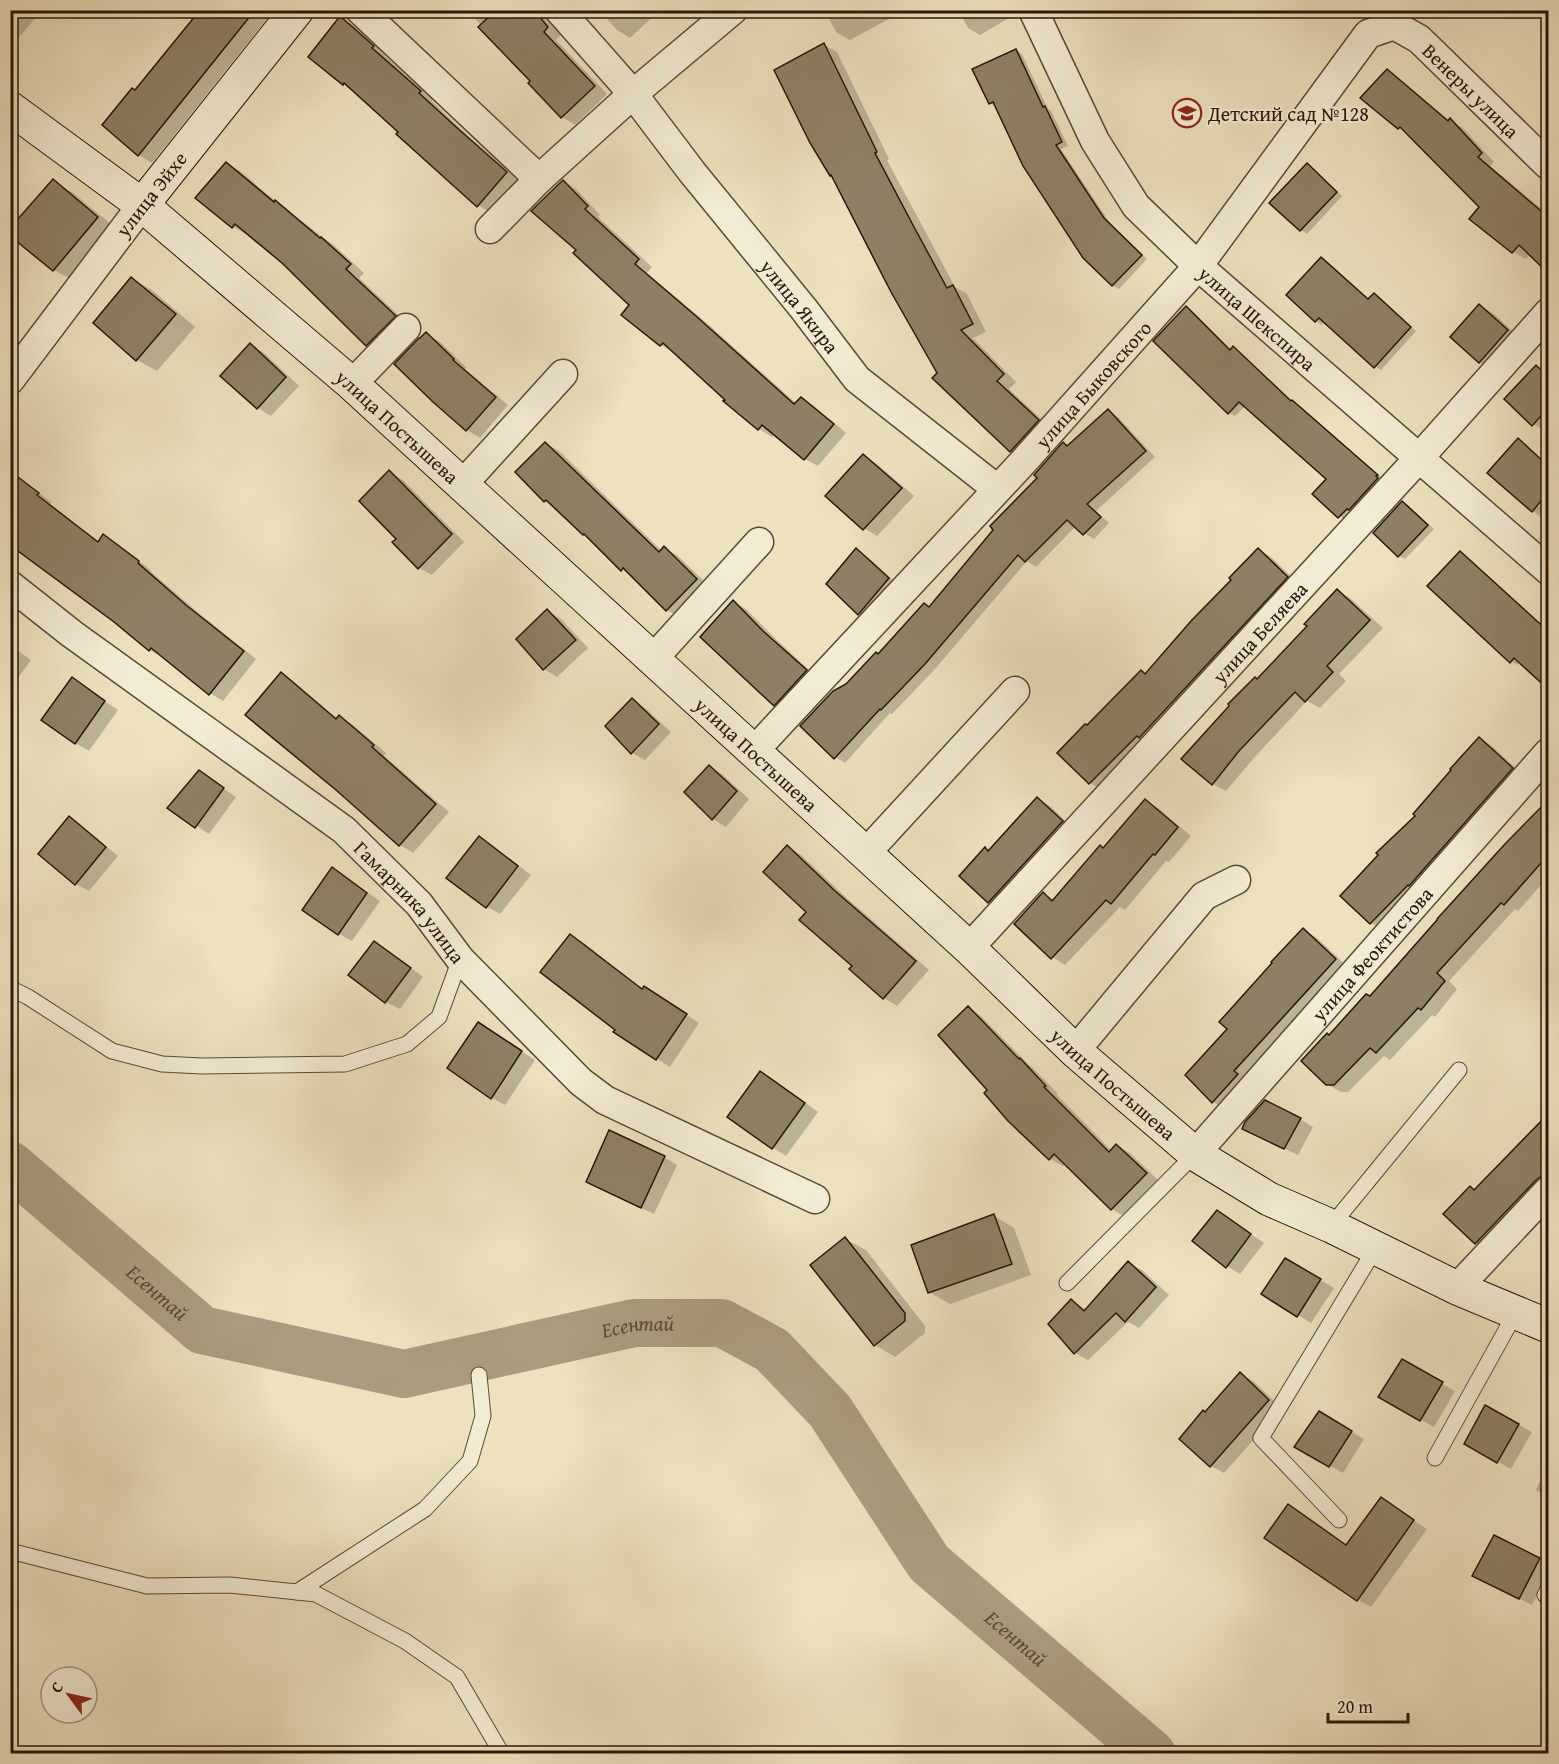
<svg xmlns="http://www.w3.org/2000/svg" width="1559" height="1764" font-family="'Gentium Book Plus',serif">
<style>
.shadow{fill:#0003}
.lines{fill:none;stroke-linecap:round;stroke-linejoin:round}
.river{stroke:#aa9c80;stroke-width:48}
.building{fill:#8e8067;stroke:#281607;stroke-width:1.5}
.lane-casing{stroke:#594935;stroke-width:17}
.street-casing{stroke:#594935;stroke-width:31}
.secondary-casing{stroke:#281607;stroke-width:35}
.lane{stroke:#f3ecd5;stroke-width:15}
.street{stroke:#f3ecd5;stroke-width:28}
.secondary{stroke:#f3ecd5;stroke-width:33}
.labels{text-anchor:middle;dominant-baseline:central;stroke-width:4.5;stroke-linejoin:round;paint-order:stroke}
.street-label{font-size:20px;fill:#281607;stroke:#f3ecd5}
.poi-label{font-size:20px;fill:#281607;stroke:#f3ecd5;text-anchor:start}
.water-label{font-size:21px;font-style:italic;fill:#5c4c37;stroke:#f3ecd5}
</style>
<rect width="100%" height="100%" fill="#ede1bf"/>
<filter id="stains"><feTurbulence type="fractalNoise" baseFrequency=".00333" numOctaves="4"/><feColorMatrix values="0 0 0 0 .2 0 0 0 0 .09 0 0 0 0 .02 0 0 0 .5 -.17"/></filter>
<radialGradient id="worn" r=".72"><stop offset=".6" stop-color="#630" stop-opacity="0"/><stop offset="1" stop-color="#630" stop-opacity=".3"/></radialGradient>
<g class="shadow">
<polygon points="10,10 39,10 36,14 38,15 10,48"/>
<polygon points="185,10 274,10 152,163 139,155 105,125 136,92 193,21 183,13"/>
<polygon points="467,10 539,10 561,35 556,40 607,94 575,125 562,117 532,81"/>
<polygon points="599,10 660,10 630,38 617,30"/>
<polygon points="824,10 896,10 898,14 850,40 837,33"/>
<polygon points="958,10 1005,10 1009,18 980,35 968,28"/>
<polygon points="340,18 354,25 386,54 385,56 433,99 432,101 468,136 520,181 491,213 478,205 350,87 344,83"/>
<polygon points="824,45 837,52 889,159 887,160 955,287 967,294 986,332 973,338 1016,382 1009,389 1051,428 1024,459 1010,451 939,373"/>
<polygon points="1016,50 1022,54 1048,109 1051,111 1068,146 1061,149 1110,223 1147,259 1119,289 1112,285 997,107 990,103"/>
<polygon points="1387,71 1400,79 1450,121 1463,128 1494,162 1490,166 1548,214 1548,271 1530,254 1526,259 1513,252 1481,207 1407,133 1362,98"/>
<polygon points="227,164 240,171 280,205 335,246 364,273 359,278 408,324 380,353 366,345 283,262 248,232 246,234 233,227"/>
<polygon points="1313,169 1342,196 1307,234 1301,230 1272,202"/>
<polygon points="53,181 73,193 117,229 74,281 54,270"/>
<polygon points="563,181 576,189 600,215 598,217 652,267 647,273 709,325 797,404 801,399 814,406 846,433 818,466 805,459 775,434 772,437 759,429 674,353 661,345 631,305 578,249"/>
<polygon points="1321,259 1328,262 1369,300 1374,295 1380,298 1416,331 1381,370 1375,366 1325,321 1322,325 1316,321 1288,295"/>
<polygon points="132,279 152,290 195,327 157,371 137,360"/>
<polygon points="1480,306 1493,313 1521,339 1493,370 1480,362"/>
<polygon points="1186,308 1192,311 1231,350 1233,348 1239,352 1292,401 1299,405 1383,479 1345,520 1339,516 1328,479 1245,406 1235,416 1229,413"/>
<polygon points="426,334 440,342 467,368 465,369 508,405 480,438 467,430 434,401"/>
<polygon points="251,345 264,353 299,386 271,416 258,408 223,376"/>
<polygon points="1536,367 1548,374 1548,430 1547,432 1533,424"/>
<polygon points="1108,411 1118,417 1155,457 1096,511 1109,523 1094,539 1084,533 1076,526 1036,567 1027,561 935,669 892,714 890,713 845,763 835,757 847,685 930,608"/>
<polygon points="545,443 559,451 662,551 664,548 678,556 710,587 680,617 667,610 632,575 622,569 590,538 584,534 555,506 545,501"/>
<polygon points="1524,444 1548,465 1548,524 1490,473"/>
<polygon points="864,456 877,464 914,496 877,536 864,528"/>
<polygon points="10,471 51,502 50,504 99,542 104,536 117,544 151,570 150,571 200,614 256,659 223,701 210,693 163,657 149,650 10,537"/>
<polygon points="389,472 403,480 464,542 432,575 419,568 398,539"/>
<polygon points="1403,502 1409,506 1434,529 1405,559 1399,556"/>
<polygon points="1258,549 1271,557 1300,585 1104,791 1090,783 1059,753 1146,675 1233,580"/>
<polygon points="856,550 869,558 901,587 872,621 859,613"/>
<polygon points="1466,557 1548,631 1548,687 1520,661 1517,665 1511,661"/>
<polygon points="1337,591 1350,598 1383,628 1339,674 1346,681 1320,708 1307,701 1253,759 1226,791 1213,784 1257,680 1309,626"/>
<polygon points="733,602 746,609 777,640 819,679 788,712 775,704"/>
<polygon points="547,611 561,619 588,648 557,677 544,669"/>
<polygon points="10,645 31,660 10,689"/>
<polygon points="281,674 294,682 338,719 340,717 353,725 386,753 384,756 449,812 413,853 400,845"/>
<polygon points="72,679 118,710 89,751 75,743"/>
<polygon points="632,700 645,708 671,732 645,760 632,753"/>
<polygon points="1480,739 1493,747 1525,777 1385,931 1371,923 1342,895 1417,816"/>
<polygon points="710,767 723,775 749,799 726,827 713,819"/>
<polygon points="199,772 236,797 209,834 169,808"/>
<polygon points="1038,799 1051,807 1075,830 1002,910 989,902 989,852"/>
<polygon points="1145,801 1158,808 1191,836 1169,862 1166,861 1125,910 1120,907 1065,965 1052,957 1043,894 1055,900 1104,849"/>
<polygon points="1547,803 1548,804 1548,877 1518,911 1515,909 1449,981 1457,989 1435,1017 1432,1015 1390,1060 1384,1056 1348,1092 1341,1092 1327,1084 1330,1036 1370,998"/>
<polygon points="69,818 82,826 118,856 89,891 76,884"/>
<polygon points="479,838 492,845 531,875 500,914 487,907 449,878"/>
<polygon points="788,847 801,855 848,899 929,970 897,1006 884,998 851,969 854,966 808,912"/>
<polygon points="345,877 380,901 352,941 339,934"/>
<polygon points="1303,930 1316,937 1349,968 1226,1110 1213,1102 1187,1075 1229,1029"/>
<polygon points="571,935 584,943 643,990 658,996 699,1023 670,1067 616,1032 617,1030"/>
<polygon points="374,943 387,950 423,977 400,1009 386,1002 350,975"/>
<polygon points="968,1008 981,1016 1029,1065 1033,1068 1058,1094 1057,1095 1112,1151 1117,1146 1130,1153 1159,1181 1125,1217 1112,1209 1066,1164 1063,1166 1050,1159 989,1090"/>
<polygon points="492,1032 535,1060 505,1105 492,1098"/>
<polygon points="761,1073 774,1080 818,1112 786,1156 773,1148 729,1116"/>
<polygon points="1548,1116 1548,1180 1482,1247 1476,1243 1445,1214 1470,1188 1475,1190"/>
<polygon points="1300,1119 1313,1127 1298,1155 1257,1136"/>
<polygon points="664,1157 677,1165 654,1214 601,1189"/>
<polygon points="994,1216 1014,1228 1031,1275 950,1304 929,1292"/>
<polygon points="1230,1220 1264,1243 1240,1274 1227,1266"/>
<polygon points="845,1239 866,1250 925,1326 925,1333 895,1357 875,1345"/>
<polygon points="1286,1260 1334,1288 1311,1323 1263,1294"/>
<polygon points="1128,1263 1142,1270 1169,1295 1139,1328 1128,1322 1088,1360 1075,1353 1072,1301 1087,1310"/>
<polygon points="1402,1361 1455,1391 1434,1427 1380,1397"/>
<polygon points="1241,1374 1254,1382 1282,1408 1224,1473 1211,1466 1181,1439"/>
<polygon points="1486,1407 1532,1432 1511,1469 1466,1444"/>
<polygon points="1319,1413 1364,1439 1343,1473 1296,1446"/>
<polygon points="1548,1465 1548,1497 1536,1490"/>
<polygon points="1381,1499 1427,1529 1371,1607 1357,1599 1347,1546"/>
<polygon points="1495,1537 1548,1565 1548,1575 1532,1605 1474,1576"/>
</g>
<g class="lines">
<path class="river" id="s1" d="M10,1165L202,1330L404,1374L634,1323H722L772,1350L830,1411L929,1563L1152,1754"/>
</g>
<g class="building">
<polygon points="200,10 255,10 138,156 102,125 132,88 135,90"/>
<polygon points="496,10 534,10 548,27 544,32 595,86 561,118 528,83 530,81 478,27"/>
<polygon points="340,16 374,46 372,48 421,91 419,93 455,126 507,172 477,207 396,134 398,132 344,83 343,85 308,57"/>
<polygon points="824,43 877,152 875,153 914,227 947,288 953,285 973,324 961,330 1004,374 997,381 1039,420 1010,452 932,378 937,373 891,292 831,175 830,176 810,143 774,70"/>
<polygon points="1016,49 1043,107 1045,106 1062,142 1056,145 1104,218 1142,255 1112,286 1083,258 1023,166 993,102 989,104 972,69"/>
<polygon points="1387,69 1448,121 1450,118 1482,153 1478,157 1548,217 1548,273 1519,245 1512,253 1469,219 1479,207 1400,127 1398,129 1360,98"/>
<polygon points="226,162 274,202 275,200 320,238 321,237 351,264 346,269 396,316 366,346 282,263 235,224 232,228 195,198"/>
<polygon points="1307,163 1337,192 1300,231 1269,203"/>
<polygon points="53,179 98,217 53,271 10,236 10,228"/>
<polygon points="563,180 588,206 585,209 639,259 635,264 696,316 794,404 801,397 834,424 804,460 762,425 758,430 723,401 725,400 663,343 660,346 621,315 629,305 573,253 576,250 531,211"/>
<polygon points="1321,257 1368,299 1374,293 1411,327 1374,368 1319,318 1315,322 1286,295"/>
<polygon points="131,277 176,314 136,361 93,323"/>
<polygon points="1479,304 1508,330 1479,363 1450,337"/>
<polygon points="1186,306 1230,350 1233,346 1291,401 1292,400 1378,475 1376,476 1378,478 1349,510 1347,509 1338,518 1312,494 1326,479 1239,402 1228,414 1153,341"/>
<polygon points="426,332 454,359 453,360 496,397 466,431 433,402 394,364 419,338 420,338"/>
<polygon points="250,343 286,377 257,409 220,376"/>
<polygon points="1536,365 1548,377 1548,408 1532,426 1504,399"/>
<polygon points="1108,409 1146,451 1087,504 1101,517 1083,535 1067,520 1025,562 1018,555 925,664 881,710 880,709 834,759 800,726 833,691 846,684 876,652 878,654 924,603 929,607 993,530 990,526 1037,478 1034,475 1063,442 1067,446"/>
<polygon points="1518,438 1548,466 1548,492 1532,512 1487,473"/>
<polygon points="545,442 659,552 664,546 697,579 666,611 623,568 621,571 584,534 583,535 546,500 544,502 515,472"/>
<polygon points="863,454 902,488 863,530 825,496"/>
<polygon points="389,470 452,534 418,569 392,542 396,539 359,501"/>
<polygon points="10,471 39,493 37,495 98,542 103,534 139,561 138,563 186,605 244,651 209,695 151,648 149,651 114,622 10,545"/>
<polygon points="1402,501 1428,525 1398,557 1373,533"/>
<polygon points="856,548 889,578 858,615 826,584"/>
<polygon points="1258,548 1288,577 1139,738 1137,736 1089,784 1057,753 1085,724 1087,725 1141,670 1145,674 1191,621 1231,580 1229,578"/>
<polygon points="1460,551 1548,631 1548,689 1514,658 1510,663 1427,586"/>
<polygon points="1337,589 1370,620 1327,666 1333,672 1305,702 1295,692 1239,751 1212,785 1181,759 1229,706 1228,704 1255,677 1257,679 1307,626 1304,624"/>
<polygon points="733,600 763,631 807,670 774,706 700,637"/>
<polygon points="547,609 576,640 543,670 516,639"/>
<polygon points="281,672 336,719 339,715 374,745 372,747 436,804 399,846 336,790 245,715"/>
<polygon points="72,677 105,701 75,744 41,720"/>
<polygon points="632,698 659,724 631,754 605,726"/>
<polygon points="1479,737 1513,768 1409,886 1408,885 1370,924 1340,896 1378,855 1376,853 1415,816 1413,814 1451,770 1450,769"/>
<polygon points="709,765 737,791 712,820 684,792"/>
<polygon points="199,770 224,788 195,828 167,808"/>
<polygon points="1037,797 1063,821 988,903 959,876 985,847 988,851"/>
<polygon points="1145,799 1178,827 1155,855 1153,854 1111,904 1106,900 1051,959 1014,924 1043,892 1052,901 1100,845 1103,848"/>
<polygon points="1548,800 1548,855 1504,905 1501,903 1437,973 1445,981 1421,1010 1418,1008 1376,1053 1370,1048 1334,1085 1326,1085 1301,1061 1327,1033 1329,1035 1366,994 1370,996 1437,920 1437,919 1504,845"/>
<polygon points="69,816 106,847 75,885 38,854"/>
<polygon points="479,836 518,866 486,908 446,878"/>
<polygon points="787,845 834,890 916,961 883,999 849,969 852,966 799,920 806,912 763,872"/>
<polygon points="332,867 367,893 338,935 302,910"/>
<polygon points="1303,928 1336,959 1234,1071 1238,1074 1212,1103 1185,1075 1227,1029 1219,1022 1272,963 1271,962"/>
<polygon points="570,934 642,989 644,986 687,1014 656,1060 613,1032 615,1030 540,972"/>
<polygon points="374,941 411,968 385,1003 348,975"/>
<polygon points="968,1006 1019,1059 1020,1058 1046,1086 1044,1087 1109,1152 1116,1144 1147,1173 1111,1210 1054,1154 1049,1160 1008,1121 984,1093 987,1090 938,1035"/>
<polygon points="478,1022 522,1051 491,1099 447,1068"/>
<polygon points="760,1071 805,1103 772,1149 727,1117"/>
<polygon points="1265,1100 1301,1118 1284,1149 1242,1129 1245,1122"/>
<polygon points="1548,1114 1548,1171 1536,1180 1475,1244 1443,1214 1470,1186 1474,1190"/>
<polygon points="609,1130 665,1156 641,1208 586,1182"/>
<polygon points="1217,1210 1251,1234 1226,1268 1192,1241"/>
<polygon points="994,1214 1012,1264 928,1293 911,1245"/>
<polygon points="845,1237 905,1313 905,1321 874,1346 810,1265"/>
<polygon points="1285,1258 1321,1279 1297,1317 1261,1294"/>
<polygon points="1128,1261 1156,1287 1125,1322 1116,1313 1074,1354 1048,1324 1071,1299 1084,1311"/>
<polygon points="1402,1359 1443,1382 1420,1421 1378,1397"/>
<polygon points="1240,1372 1269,1400 1210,1467 1179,1439 1203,1410 1205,1412"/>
<polygon points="1485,1405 1519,1424 1497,1463 1464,1444"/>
<polygon points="1319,1411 1352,1431 1329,1467 1294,1447"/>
<polygon points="1381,1497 1414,1520 1357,1601 1264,1538 1288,1504 1346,1545"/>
<polygon points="1494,1535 1540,1558 1519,1599 1472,1576"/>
</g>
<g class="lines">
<g class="lane-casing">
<g id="lane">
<polyline points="10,988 28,997 112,1051 162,1064 202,1066 345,1064 407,1044 439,1017 460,959"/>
<polyline points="1331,1226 1459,1070"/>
<polyline points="1067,1283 1195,1154"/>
<polyline points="1435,1458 1516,1312"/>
<polyline points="1339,1520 1261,1438 1375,1249"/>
<polyline points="10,1551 147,1586 230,1585 316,1594 405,1641 457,1677 502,1754"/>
<polyline points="297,1592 425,1509 470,1461 483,1416 479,1375"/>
<polyline points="1545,1595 1548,1589"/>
</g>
</g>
<g class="street-casing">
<g id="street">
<polyline points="360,10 539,179 633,94 733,10"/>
<path id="s2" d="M559,10L633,94L692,172L803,308L857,379L997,489"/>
<path id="s3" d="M1033,10L1095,141L1136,206L1198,266L1548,570"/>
<polyline points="490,229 539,179"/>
<polyline points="10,380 142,205"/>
<polyline points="352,384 406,328"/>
<polyline points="462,485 563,374"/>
<path id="s4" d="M10,585L72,634L344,830L419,904L460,959L581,1082L605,1100L815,1199"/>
<polyline points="652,660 759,542"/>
<path id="s5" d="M753,752L1025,460L1198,266L1368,34L1394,25L1419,39L1548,165"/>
<polyline points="865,854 1015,691"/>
<path id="s6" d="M969,948L1419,458L1548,313"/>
<polyline points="1075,1051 1204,896 1236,880"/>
<path id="s7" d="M1195,1154L1548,753"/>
<polyline points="1457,1288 1548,1191"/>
</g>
</g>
<g class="secondary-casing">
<g id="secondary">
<path id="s8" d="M10,108L142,205L352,384L969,948L1075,1051L1195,1154L1269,1199L1331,1226L1457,1288L1548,1326"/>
<polyline points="142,205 297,10"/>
</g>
</g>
<use href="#lane" class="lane"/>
<use href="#street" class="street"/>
<use href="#secondary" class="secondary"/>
</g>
<defs>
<g id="school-ring" transform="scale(1.5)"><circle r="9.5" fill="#f3ecd5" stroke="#8f2418" stroke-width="1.5"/><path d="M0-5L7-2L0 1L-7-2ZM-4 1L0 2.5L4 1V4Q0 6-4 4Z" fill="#8f2418"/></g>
</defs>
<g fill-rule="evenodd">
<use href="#school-ring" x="1187" y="113"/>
</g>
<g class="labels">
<g class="street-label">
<text stroke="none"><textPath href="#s5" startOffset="1076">Венеры улица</textPath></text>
<text transform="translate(151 194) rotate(-52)">улица Эйхе</text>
<text stroke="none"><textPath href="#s2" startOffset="382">улица Якира</textPath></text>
<text stroke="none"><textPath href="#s3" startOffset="387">улица Шекспира</textPath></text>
<text stroke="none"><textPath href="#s5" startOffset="501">улица Быковского</textPath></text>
<text stroke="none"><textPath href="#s8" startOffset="502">улица Постышева</textPath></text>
<text stroke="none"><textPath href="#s6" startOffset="429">улица Беляева</textPath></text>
<text stroke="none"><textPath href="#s8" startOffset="988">улица Постышева</textPath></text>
<text stroke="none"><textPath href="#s4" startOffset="512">Гамарника улица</textPath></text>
<text stroke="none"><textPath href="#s7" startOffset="267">улица Феоктистова</textPath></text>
<text stroke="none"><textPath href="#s8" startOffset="1474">улица Постышева</textPath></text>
</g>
<g class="poi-label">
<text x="1208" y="113">Детский сад №128</text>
</g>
<g class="water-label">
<text stroke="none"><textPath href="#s1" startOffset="195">Есентай</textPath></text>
<text stroke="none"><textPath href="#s1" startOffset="699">Есентай</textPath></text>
<text stroke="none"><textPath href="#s1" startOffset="1221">Есентай</textPath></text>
</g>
</g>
<rect width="1559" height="1764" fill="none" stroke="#ede1bf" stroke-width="36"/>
<rect x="12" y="12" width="1535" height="1740" fill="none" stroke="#281607" stroke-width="3"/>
<rect x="18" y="18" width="1523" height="1728" fill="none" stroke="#281607" stroke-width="1.5"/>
<g transform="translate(69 1695) rotate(303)"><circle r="28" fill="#f3ecd5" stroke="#a29683" stroke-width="1.5"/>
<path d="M0-4.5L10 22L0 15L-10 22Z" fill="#8f2418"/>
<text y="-9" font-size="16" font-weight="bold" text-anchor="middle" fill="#281607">С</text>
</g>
<path d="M1328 1713v9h80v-9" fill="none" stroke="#281607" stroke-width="3"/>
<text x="1337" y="1713" font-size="18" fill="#281607" stroke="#f3ecd5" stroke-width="4.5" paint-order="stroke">20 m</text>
<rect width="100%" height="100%" filter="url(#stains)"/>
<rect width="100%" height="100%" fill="url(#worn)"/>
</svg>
